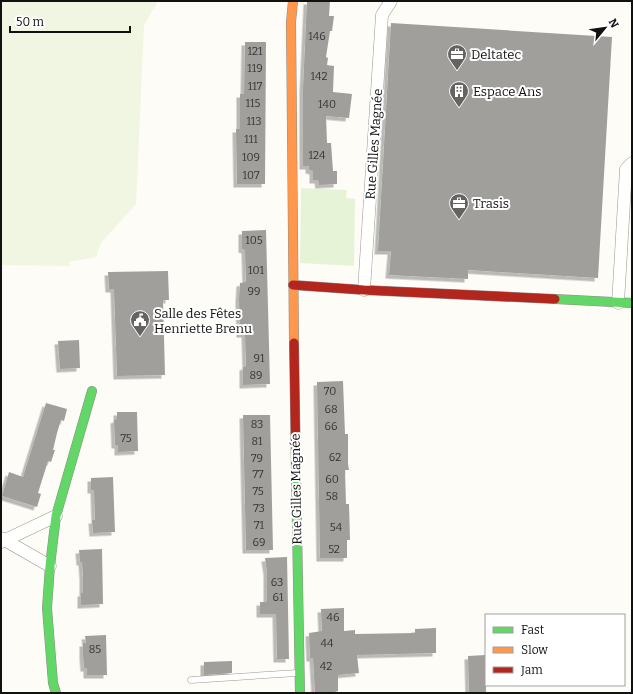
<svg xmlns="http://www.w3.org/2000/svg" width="633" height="694" font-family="Bitter,serif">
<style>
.green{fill:#e7f3d7}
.pitch{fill:#f0f6e1}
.building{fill:#a19f9c;filter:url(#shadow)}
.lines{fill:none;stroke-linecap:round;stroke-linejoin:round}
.lane-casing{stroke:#979795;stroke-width:7}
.street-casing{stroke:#979795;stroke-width:13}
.fast-casing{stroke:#8e8d8b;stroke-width:10}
.slow-casing{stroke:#8e8d8b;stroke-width:10}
.jam-casing{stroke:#8e8d8b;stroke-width:10}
.lane{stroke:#fffffe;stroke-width:6}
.street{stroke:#fffffe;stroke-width:12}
.fast{stroke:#63d668;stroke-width:9}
.slow{stroke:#ff974d;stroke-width:9}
.jam{stroke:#b3261e;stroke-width:9}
.labels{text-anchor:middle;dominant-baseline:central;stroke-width:4;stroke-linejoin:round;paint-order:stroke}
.number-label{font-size:11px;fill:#353434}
.poi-label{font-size:13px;fill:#111;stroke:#fff;text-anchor:start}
.street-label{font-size:13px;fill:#111;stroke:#fff}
</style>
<defs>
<filter id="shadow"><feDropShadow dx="-3.5" dy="3.5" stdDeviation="0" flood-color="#0004"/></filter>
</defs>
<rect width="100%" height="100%" fill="#fdfcf7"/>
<polygon class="green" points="301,188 347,190 346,198 355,199 354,266 300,263"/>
<polygon class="pitch" points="1,1 157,1 156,5 144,25 136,204 101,243 96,257 68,262 71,266 1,265"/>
<g class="building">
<polygon points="307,1 330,1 329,16 334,16 332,31 330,31 326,57 328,58 327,65 334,66 333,92 352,94 349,118 326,116 327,143 331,143 333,171 337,171 337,184 319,185 318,180 313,180 313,171 309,170 309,166 303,166 303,89"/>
<polygon points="391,23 612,37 598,278 468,270 468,279 389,275 391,251 378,251"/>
<polygon points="245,42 266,42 265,184 237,184 236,129 240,129 240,94 244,94"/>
<polygon points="266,230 270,384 243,385 243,367 246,366 245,334 240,334 239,299 240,283 246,282 245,250 242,249 242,231"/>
<polygon points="168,271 169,300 163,300 165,375 117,376 114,289 109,289 108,272"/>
<polygon points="79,340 80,368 60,369 58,341"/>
<polygon points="343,381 345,434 348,434 348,464 349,470 345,470 346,504 349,504 350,540 347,540 347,558 320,558 317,382"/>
<polygon points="46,403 67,409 64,421 61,420 57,433 53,450 55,450 51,462 48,461 38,493 41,494 37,507 2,496 9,472 23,477"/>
<polygon points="117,412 137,412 138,451 118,452 118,445 115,445 114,420 117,419"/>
<polygon points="243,415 270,415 273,550 246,550"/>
<polygon points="113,477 115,532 93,533 92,520 95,520 94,490 91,490 91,478"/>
<polygon points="102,549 103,604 81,605 81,593 83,593 83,576 82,562 80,562 79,550"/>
<polygon points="287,557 289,659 277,659 276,614 260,614 260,602 267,602 267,572 265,558"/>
<polygon points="344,608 344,631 355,630 355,634 415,633 415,629 436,628 436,653 357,655 359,673 338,675 338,691 332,693 315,693 313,658 310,658 309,633 322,631 321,609"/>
<polygon points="106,635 107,675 87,675 87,668 84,668 83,655 83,643 86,643 85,636"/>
<polygon points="486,655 486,693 469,693 468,656"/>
<polygon points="232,661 232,673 204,675 204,662"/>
</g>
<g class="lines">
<g class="lane-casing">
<polyline id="lane" points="191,680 297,673"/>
</g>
<g class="street-casing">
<g id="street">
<polyline points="364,290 382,15 391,1"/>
<polyline points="618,303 626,169 632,163"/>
<polyline points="1,538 50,566"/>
<polyline points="1,542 56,516"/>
</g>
</g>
<g class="fast-casing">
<g id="fast">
<polyline points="555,299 632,303"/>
<polyline points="296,471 300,693"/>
<polyline points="56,693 53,683 47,608 50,566 56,516 92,391"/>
</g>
</g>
<g class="slow-casing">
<polyline id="slow" points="293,1 291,22 294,343"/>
</g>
<g class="jam-casing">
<g id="jam">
<polyline points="293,285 364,290 555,299"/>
<polyline points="294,343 296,471"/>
</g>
</g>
<use href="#lane" class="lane"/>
<use href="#street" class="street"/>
<use href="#fast" class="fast"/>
<use href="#slow" class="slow"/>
<use href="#jam" class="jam"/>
</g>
<defs>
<g id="office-pin" transform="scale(1)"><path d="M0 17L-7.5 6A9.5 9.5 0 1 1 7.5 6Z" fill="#646362" stroke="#fff"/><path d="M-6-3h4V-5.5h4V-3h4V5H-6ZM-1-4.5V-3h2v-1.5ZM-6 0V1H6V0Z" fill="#fff"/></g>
<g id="building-pin" transform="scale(1)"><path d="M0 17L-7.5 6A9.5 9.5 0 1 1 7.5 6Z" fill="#646362" stroke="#fff"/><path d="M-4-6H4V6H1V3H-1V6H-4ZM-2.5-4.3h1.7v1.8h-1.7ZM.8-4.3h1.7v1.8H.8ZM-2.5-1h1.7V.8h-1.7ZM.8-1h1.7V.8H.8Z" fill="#fff"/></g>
<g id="civic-pin" transform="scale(1)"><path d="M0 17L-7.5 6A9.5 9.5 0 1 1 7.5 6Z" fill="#646362" stroke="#fff"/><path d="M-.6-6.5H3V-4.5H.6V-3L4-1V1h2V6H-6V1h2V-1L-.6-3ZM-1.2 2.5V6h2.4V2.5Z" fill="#fff"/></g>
</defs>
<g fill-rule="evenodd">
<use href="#office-pin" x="457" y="54"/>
<use href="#building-pin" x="459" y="91"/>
<use href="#office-pin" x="459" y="203"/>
<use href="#civic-pin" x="140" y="320"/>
</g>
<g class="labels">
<g class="number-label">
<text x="317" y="36">146</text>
<text x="255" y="51">121</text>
<text x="255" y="68">119</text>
<text x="319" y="76">142</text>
<text x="255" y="86">117</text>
<text x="253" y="103">115</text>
<text x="327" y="104">140</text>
<text x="254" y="121">113</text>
<text x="251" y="139">111</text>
<text x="317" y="155">124</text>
<text x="251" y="157">109</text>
<text x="251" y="175">107</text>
<text x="254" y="240">105</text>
<text x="256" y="270">101</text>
<text x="254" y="291">99</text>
<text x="259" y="358">91</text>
<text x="256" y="375">89</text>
<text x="330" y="391">70</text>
<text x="331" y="409">68</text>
<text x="257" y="424">83</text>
<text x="331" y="426">66</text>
<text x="126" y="438">75</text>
<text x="257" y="441">81</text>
<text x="335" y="457">62</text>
<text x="257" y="458">79</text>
<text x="258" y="474">77</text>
<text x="332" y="479">60</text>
<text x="258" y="491">75</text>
<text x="332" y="496">58</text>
<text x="259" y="508">73</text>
<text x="259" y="525">71</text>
<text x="336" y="527">54</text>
<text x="259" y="542">69</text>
<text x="334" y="549">52</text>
<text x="277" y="582">63</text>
<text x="278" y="597">61</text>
<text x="333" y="617">46</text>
<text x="327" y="643">44</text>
<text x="95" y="649">85</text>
<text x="326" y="666">42</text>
</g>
<g class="poi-label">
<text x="471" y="54">Deltatec</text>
<text x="473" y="91">Espace Ans</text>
<text x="473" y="203">Trasis</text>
<text x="154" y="313">Salle des Fêtes<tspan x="154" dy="15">Henriette Brenu</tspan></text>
</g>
<g class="street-label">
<text transform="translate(374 144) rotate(-86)">Rue Gilles Magnée</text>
<text transform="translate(296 489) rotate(-91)">Rue Gilles Magnée</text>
</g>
</g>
<rect width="633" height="694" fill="none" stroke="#111111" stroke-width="4"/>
<rect x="485" y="614" width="140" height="72" fill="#ffffff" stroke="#a0a0a0"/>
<rect x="493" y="627" width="20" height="6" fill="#63d668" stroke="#a0a0a0"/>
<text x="521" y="634" font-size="12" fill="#111111">Fast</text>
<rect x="493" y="647" width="20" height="6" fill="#ff974d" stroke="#a0a0a0"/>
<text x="521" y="654" font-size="12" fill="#111111">Slow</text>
<rect x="493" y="667" width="20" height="6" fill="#b3261e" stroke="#a0a0a0"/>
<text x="521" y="674" font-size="12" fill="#111111">Jam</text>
<g transform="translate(605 28) rotate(61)" stroke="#ffffff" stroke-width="3" paint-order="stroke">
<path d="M0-3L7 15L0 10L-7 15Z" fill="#111111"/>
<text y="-6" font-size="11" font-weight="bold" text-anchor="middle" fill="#111111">N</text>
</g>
<path d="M10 26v6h120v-6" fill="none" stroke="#111111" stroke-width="2"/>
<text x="16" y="26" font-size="12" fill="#111111" stroke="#ffffff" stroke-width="3" paint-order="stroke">50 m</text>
</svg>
